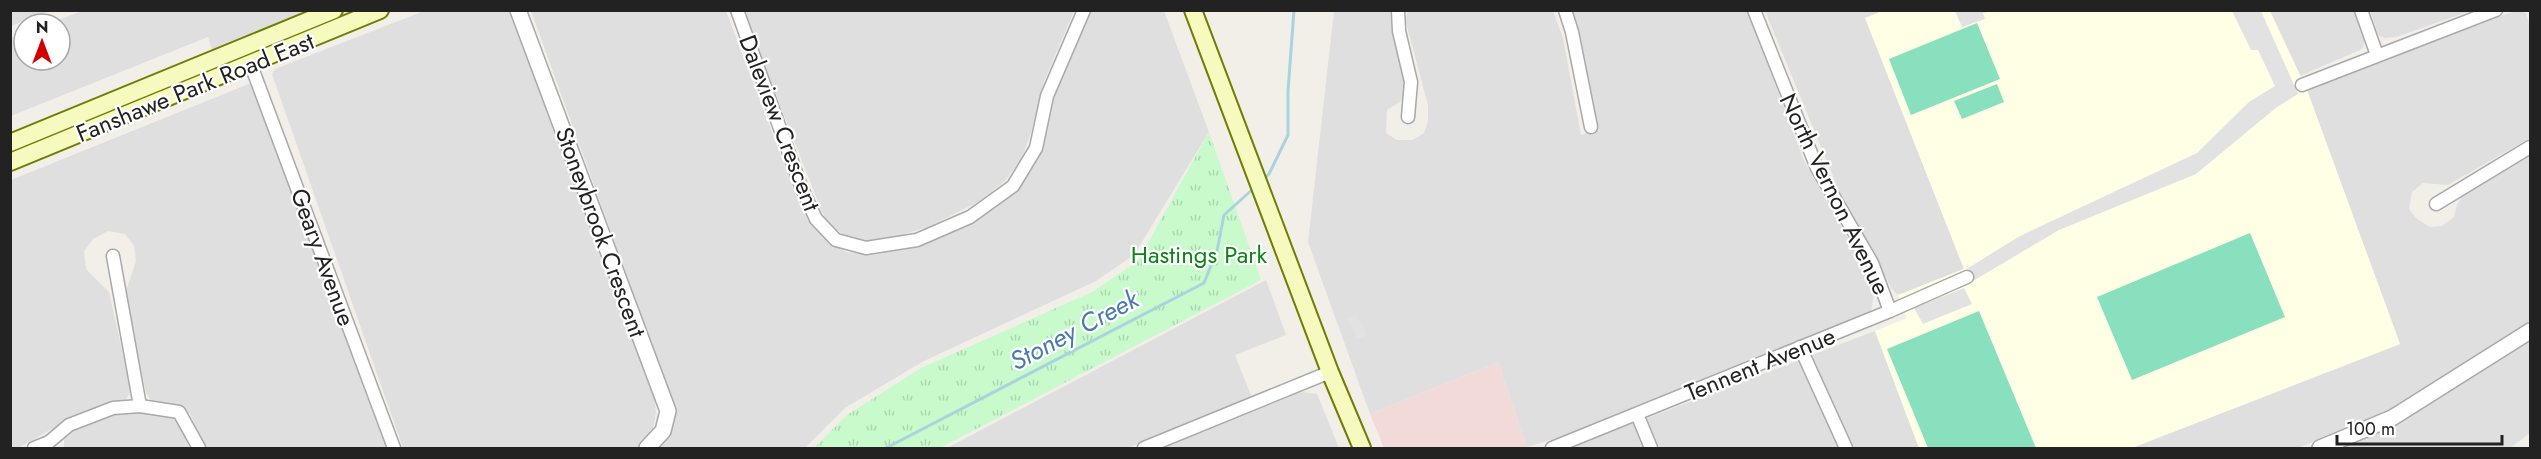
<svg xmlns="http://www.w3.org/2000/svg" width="2541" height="459" font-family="Jost,sans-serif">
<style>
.residential{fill:#e0dfdf}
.commercial{fill:#f2dad9}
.education{fill:#ffffe5}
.park{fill:url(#park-tufts)}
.pitch{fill:#88e0be}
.parking{fill:#e2e2e2}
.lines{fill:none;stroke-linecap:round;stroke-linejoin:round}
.stream{stroke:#aad3df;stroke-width:3}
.minor-casing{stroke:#a9a9a9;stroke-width:15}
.tertiary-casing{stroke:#a9a9a9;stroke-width:18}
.secondary-casing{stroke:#707d05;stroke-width:20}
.minor{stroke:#fff;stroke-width:12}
.tertiary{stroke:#fff;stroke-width:15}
.secondary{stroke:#f7fabf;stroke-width:16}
.labels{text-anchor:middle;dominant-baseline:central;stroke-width:4.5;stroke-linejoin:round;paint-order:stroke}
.street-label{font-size:24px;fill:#222;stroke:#fff}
.park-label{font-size:24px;fill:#0c8416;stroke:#fff}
.water-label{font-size:26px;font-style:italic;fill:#4a7aab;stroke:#fff}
</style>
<defs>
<pattern id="park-tufts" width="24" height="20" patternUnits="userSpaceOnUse" patternTransform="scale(1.5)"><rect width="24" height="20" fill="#c8facc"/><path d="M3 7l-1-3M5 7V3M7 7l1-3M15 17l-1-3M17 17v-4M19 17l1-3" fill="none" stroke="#acd6af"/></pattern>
</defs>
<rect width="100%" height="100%" fill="#f2efe9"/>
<g class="residential">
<polygon points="11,10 50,10 50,11 11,26"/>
<polygon points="82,11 82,10 307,11 212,50 208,37 11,116 11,38 24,33 24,60 60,60 60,24 48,24"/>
<polygon points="424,11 509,11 654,395 656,412 653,430 636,448 403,448 272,74 275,69"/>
<polygon points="531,11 726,11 799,204 809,222 826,239 846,252 873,255 908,249 950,233 985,215 1019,187 1035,165 1055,95 1091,11 1164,11 1209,132 1134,255 1096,281 922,362 845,408 805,448 657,448 670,429 674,417 673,404"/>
<polygon points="743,11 1074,11 1044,82 1031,133 1022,157 1005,181 978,202 930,226 889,239 868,242 849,238 834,228 824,217"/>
<polygon points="1334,11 1390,11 1405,87 1403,100 1387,110 1386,133 1397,140 1413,140 1424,133 1428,121 1428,105 1405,19 1408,11 1553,11 1563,38 1581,135 1596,129 1579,34 1570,11 1748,11 1804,161 1865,268 1874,293 1871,312 1637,414 1527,447 1498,362 1370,414 1308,242"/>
<polygon points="1765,11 1885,11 1866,18 1964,269 1898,295 1892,289 1842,198"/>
<polygon points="2270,11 2357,11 2366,39 2362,49 2300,76"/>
<polygon points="2370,11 2370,10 2470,11 2396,37 2385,38 2378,35"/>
<polygon points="2519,11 2526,13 2530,25 2530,138 2448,185 2423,183 2412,192 2409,209 2417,219 2430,227 2442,226 2454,217 2457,205 2464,193 2530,154 2530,321 2423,392 2392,410 2298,448 2130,448 2400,344 2307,90 2509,13"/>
<polygon points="251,83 386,448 205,448 190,414 179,405 152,401 146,393 125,294 136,261 134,246 125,234 108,231 93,239 84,251 86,269 109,292 131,391 125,401 86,410 18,448 11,448 11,180"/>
<polygon points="1266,280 1286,335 1235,355 1252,398 1128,448 947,448"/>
<polygon points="1875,331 1919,448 1569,448"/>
<polygon points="2530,337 2530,433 2510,448 2341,448 2399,424"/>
<polygon points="1301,392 1317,394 1339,448 1164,448"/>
<polygon points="154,413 172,417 182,429 189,448 64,448 64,438 75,429 112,415"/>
</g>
<polygon class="commercial" points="1498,362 1527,447 1384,448 1370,414"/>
<polygon class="education" points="1885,10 2270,11 2307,90 2400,344 2132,448 1919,448 1875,331 1907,318 1898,295 1964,269 1865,18"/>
<polygon class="park" points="1209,132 1261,280 940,448 814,448 847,415 921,368 1092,292 1138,261"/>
<g class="pitch">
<polygon points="1977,23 2000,79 1911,115 1889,59"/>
<polygon points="1997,84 2004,102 1962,119 1954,101"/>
<polygon points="2250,233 2285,317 2132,380 2097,297"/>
<polygon points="1979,311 2036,448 1928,448 1887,349"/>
</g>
<g class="parking">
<polygon points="1955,11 1992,11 1983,13 1985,19 1962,27"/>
<polygon points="2232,11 2261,11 2298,94 2277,107 2196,174 2059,230 1973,281 1968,268 2020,236 2197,153 2249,102 2275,86 2258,50 2251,50"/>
<polygon points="1964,288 1972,304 1923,324 1914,308"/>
<polygon points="1356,314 1367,335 1358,339 1347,319"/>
</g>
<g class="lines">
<g class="stream">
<polyline points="1263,180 1269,174 1288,135 1288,91 1294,10"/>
<polyline points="886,448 1204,283 1217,251 1224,215 1253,189"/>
</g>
<g class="minor-casing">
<g id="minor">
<polyline points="737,10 802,189 816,219 836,240 866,248 917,240 970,217 1013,186 1036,148 1047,96 1084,10"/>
<polyline points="1398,10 1399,31 1411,82 1408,117"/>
<polyline points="1565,10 1572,32 1591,127"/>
<polyline points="1754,10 1817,168 1872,263 1890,311"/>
<polyline points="2361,10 2377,55"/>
<polyline points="251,65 394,448"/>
<polyline points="2302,85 2496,10"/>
<polyline points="2436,204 2530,147"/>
<polyline points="113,256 140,406"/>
<polyline points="1800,347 1846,448"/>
<polyline points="1637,414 1651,448"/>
<polyline points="34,448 49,442 69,425 113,408 140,406 179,412 199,448"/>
<polyline points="1144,448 1330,372"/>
<polyline points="1552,448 1890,311 1967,277"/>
</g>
</g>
<g class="tertiary-casing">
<g id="tertiary">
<polyline points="518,10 668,411 663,431 647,448"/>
<polyline points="2320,448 2392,418 2530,331"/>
</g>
</g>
<g class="secondary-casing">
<g id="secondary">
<polyline points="1193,10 1330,372 1362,448"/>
<polyline points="10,143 334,10"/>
<polyline points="10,162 380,10"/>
</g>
</g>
<use href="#minor" class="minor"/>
<use href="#tertiary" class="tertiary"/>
<use href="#secondary" class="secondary"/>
</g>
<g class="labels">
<g class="street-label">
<text transform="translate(195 87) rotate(-22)">Fanshawe Park Road East</text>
<text transform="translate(780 123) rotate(69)">Daleview Crescent</text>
<text transform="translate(1835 194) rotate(64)">North Vernon Avenue</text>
<text transform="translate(601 232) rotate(70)">Stoneybrook Crescent</text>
<text transform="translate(323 257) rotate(70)">Geary Avenue</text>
<text transform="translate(1760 364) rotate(-22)">Tennent Avenue</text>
</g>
<g class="park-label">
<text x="1199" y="254">Hastings Park</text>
</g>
<g class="water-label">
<text transform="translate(1074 330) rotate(-28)">Stoney Creek</text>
</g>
</g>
<rect width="2541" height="459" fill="none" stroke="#222222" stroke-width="24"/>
<g transform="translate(42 42)"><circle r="28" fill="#ffffff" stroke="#a7a7a7" stroke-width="1.5"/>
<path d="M0-4.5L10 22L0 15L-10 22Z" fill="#d40000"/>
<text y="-9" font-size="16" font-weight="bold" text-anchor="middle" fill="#222222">N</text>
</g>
<path d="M2337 435v9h165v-9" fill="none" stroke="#222222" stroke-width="3"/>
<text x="2346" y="435" font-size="18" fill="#222222" stroke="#ffffff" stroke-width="4.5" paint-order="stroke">100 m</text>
</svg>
